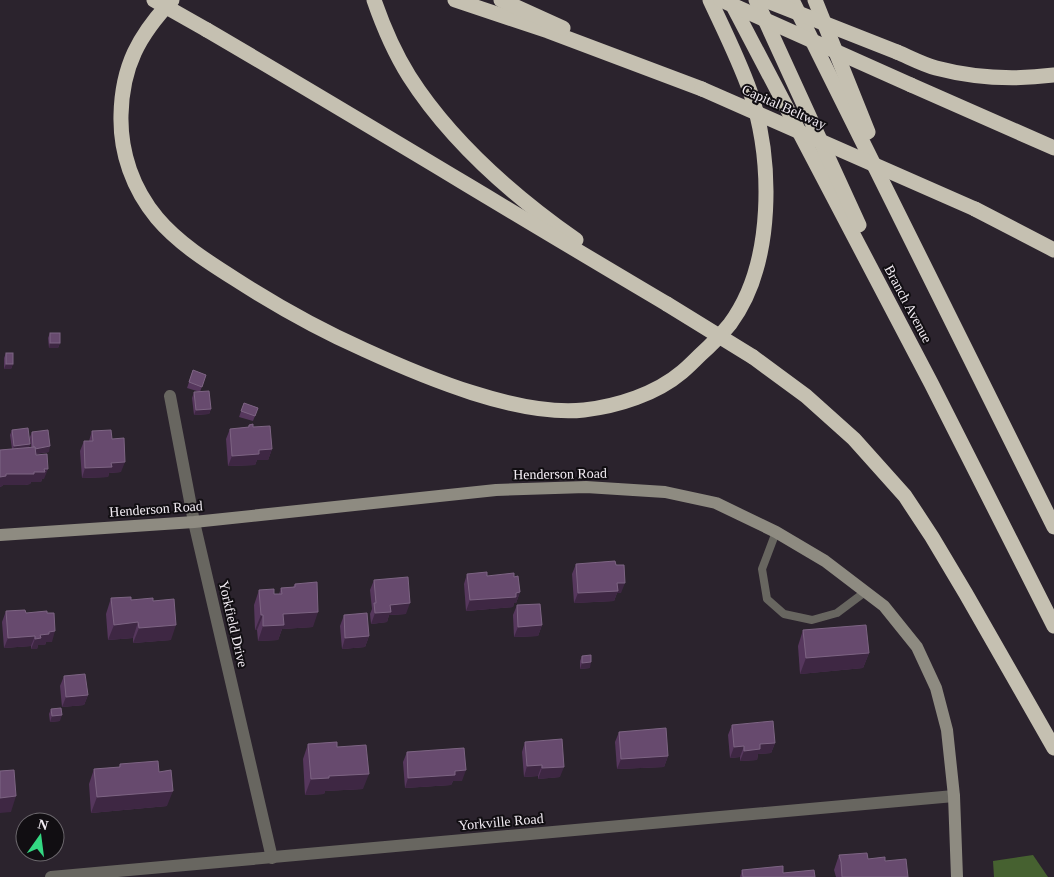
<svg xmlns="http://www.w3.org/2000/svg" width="1054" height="877" font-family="Georgia,serif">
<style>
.forest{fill:#466130}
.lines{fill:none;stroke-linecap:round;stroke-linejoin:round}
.lane{stroke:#686660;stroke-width:8}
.street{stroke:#686660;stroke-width:12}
.secondary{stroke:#8e8b81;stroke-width:12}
.highway{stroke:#c5c0b1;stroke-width:15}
.highway-bridge{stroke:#c5c0b1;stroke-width:15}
.wall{fill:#56375d}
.shaded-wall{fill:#3e2743}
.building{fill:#674a6e;stroke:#7d6483}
.labels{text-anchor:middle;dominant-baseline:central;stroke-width:4;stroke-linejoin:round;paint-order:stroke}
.street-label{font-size:14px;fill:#f3edf4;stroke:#110e12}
</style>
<rect width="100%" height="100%" fill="#2b232d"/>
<polygon class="forest" points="1033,855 1048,877 994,877 993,861"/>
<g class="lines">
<polyline class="lane" points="776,532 762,569 767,599 784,614 812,620 837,613 865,592"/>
<g class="street">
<polyline points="170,396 194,522 272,858"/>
<polyline points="51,877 954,796"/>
</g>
<polyline class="secondary" points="0,535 194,522 496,490 586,487 665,492 716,503 776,532 825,561 884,606 917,647 936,688 947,730 954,796 957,877"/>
<g class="highway">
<path d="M172,0C139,35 122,66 121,115C120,153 133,189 157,218C178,243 208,262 235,279C277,306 320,330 365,350C424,377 519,417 584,410C618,406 656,394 682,372C688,367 694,361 700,355C710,346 721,335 730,324C775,263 773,160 750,91C739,60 724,30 710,0"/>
<path d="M374,0C383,26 394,52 409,76C451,142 512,195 576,240"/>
<polyline points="455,0 548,31 702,89"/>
<polyline points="501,0 563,28"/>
<polyline points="730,0 931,383 1054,626"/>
<polyline points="756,0 859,225"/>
<polyline points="792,0 1054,527"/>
<polyline points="815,0 868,132"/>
<path d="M207,30C361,120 513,213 667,304"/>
<path d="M897,52C909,57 922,64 936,68C974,78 1015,80 1054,75"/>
<polyline points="911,85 1054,148"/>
<polyline points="975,209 1054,250"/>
<polyline points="753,357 806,396 854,439 905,496 932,537 966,594 1054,748"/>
</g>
<g class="highway-bridge">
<polyline points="154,0 207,30"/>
<polyline points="721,0 911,85"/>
<polyline points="765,0 897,52"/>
<polyline points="702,89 975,209"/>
<polyline points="667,304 753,357"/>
</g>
</g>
<g class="wall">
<polygon points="50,333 60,343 58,348 49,348 48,338"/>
<polygon points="6,353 13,364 11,369 4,369 4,358"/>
<polygon points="193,370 206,375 200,392 211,409 209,414 194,415 192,398 194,392 200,392 187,388"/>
<polygon points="244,403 258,408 253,421 239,417"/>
<polygon points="249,425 253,427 272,449 268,460 257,460 255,465 228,466 226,439 230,429 248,427"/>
<polygon points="12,430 30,444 29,447 31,447 30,437 32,432 49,452 35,454 44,479 42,479 41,482 31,482 30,484 25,485 3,485 2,486 0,487 0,450 12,449 10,435"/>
<polygon points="92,431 112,439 121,472 109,473 108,477 82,478 80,451 84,441 89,441"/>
<polygon points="576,564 621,593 617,593 614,601 574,603 572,574"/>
<polygon points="467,574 487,576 514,577 520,592 516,603 514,603 513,607 466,611 464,584"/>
<polygon points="374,580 406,614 389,615 387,622 371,624 370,614 372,609 370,590"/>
<polygon points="295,584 313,627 282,629 278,640 258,641 257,630 255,630 254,605 259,590 274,594 279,594 281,588 293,587"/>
<polygon points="111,598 131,600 153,601 171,640 133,643 133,638 108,640 106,614"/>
<polygon points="517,605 542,625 538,636 514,637 513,615"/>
<polygon points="6,611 26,613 52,642 46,642 45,645 38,645 37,649 31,649 31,646 4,648 2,622"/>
<polygon points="344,615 369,636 365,647 342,649 340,626"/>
<polygon points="803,630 869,653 863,668 800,674 798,646"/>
<polygon points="582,656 590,668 580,669 580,661"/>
<polygon points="64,676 88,695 84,705 62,707 60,686"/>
<polygon points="51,709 60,721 50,722 49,714"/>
<polygon points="732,725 775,743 771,753 758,754 757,760 740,761 740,757 730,758 728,735"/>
<polygon points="619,732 668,756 664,767 617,769 615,742"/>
<polygon points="525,742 560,777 538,779 538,776 524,777 522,752"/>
<polygon points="308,744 337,747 363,789 325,791 324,794 305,795 303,759"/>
<polygon points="407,752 462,781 453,781 451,785 405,788 403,762"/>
<polygon points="120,764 159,772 167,806 91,813 89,784 94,769 119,767"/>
<polygon points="839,855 885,861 908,877 836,877 834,870"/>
<polygon points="742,870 783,873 815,877 740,877"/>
</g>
<g class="shaded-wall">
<polygon points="50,343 60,343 58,348 49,348"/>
<polygon points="6,364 13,364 11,369 4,369"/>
<polygon points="211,409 209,414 194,415 196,410"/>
<polygon points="30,444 28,449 13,451 14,446"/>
<polygon points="50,446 49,452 32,454 34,449"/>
<polygon points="272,449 268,460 257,460 255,465 228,466 232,456 259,450"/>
<polygon points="125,462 121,472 109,473 108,477 82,478 85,468 111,463"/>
<polygon points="44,469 48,469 44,479 42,479 41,482 31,482 30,484 25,485 3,485 2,486 0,487 0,477 6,474 34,472"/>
<polygon points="617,583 625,583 621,593 617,593 614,601 574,603 578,593"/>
<polygon points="520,592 516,603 514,603 513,607 466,611 470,600"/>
<polygon points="410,603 406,614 389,615 387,622 371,624 375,613 390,605"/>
<polygon points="318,612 313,627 282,629 278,640 258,641 263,626 283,614"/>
<polygon points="261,615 263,615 257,630 255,630"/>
<polygon points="138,622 133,638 108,640 114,625"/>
<polygon points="176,625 171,640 133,643 139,628"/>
<polygon points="542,625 538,636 514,637 518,627"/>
<polygon points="55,631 52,642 46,642 45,645 38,645 37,649 31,649 35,639 40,635 49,632"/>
<polygon points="35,636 31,646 4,648 8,638"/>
<polygon points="369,636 365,647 342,649 345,638"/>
<polygon points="869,653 863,668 800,674 806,658"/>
<polygon points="591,662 590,668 580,669 582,663"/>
<polygon points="88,695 84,705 62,707 66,697"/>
<polygon points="62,715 60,721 50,722 52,716"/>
<polygon points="775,743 771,753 758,754 757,760 740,761 744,751 760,744"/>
<polygon points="744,746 740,757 730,758 734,747"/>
<polygon points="668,756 664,767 617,769 621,759"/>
<polygon points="542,765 538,776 524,777 527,766"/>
<polygon points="564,767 560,777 538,779 542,768"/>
<polygon points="466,770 462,781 453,781 451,785 405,788 408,778 455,771"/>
<polygon points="369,774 363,789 325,791 324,794 305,795 311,779 329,776"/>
<polygon points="173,791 167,806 91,813 97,797"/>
<polygon points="16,796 11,812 0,813 0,798"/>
</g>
<g class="building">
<rect x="50" y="333" width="10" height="10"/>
<rect x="6" y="353" width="7" height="11"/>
<polygon points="193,370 206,375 202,387 189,382"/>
<polygon points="209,391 211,409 196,410 194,392"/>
<polygon points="244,403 258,408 255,416 241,411"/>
<polygon points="253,424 253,427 270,426 272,449 259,450 259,454 232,456 230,429 249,427 249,425"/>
<polygon points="28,428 30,444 14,446 12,430"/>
<polygon points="48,430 50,446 35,449 35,447 33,447 32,432"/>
<polygon points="111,430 112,439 124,438 125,462 111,463 112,467 85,468 84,441 93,441 92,431"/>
<polygon points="35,447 36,455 47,454 48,469 44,469 45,472 34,472 34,474 6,474 6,476 0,477 0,450"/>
<polygon points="615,561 616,565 624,565 625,583 617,583 618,591 578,593 576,564"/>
<polygon points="487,572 487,576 514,573 514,577 518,576 520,592 516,593 516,597 470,600 467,574"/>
<polygon points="408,577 410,603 390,605 391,612 375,613 374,603 376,603 374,580"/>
<polygon points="317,582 318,612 283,614 284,625 263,626 263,615 261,615 259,590 274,589 274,594 282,594 281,588 295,587 295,584"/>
<polygon points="131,597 131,600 153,598 153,601 174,599 176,625 139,628 138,622 114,625 111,598"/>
<polygon points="540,604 542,625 518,627 517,605"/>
<polygon points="25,610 26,613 47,611 47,613 54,613 55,631 49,632 49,634 40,635 41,638 35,639 35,636 8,638 6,611"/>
<polygon points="367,613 369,636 345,638 344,615"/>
<polygon points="866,625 869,653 806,658 803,630"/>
<polygon points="591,655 591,662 582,663 582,656"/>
<polygon points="85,674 88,695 66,697 64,676"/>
<polygon points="61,708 62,715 52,716 51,709"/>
<polygon points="773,721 775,743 760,744 760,749 744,751 744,746 734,747 732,725"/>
<polygon points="666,728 668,756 621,759 619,732"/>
<polygon points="562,739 564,767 542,768 542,765 527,766 525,742"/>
<polygon points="337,742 337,747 366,745 369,774 329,776 329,778 311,779 308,744"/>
<polygon points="464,748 466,770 455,771 455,775 408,778 407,752"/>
<polygon points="158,761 159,772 171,770 173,791 97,797 94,769 120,767 120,764"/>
<polygon points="14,770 16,796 0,798 0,771"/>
<polygon points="867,853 868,859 885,857 885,861 906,859 908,877 842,877 841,862 839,855"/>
<polygon points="783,866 783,873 814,870 815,877 743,877 742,870"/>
</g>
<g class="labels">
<g class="street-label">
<text transform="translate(784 107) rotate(24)">Capital Beltway</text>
<text transform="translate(908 304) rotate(62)">Branch Avenue</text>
<text transform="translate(560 474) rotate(-1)">Henderson Road</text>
<text transform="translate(156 509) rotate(-4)">Henderson Road</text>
<text transform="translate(233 624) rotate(77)">Yorkfield Drive</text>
<text transform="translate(501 822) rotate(-5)">Yorkville Road</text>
</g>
</g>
<g transform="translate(40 837) rotate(14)"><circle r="24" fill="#110e12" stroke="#6b676c"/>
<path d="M0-4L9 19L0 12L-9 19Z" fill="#33d882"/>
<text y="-8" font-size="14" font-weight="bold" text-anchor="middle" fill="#f3edf4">N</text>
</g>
</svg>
